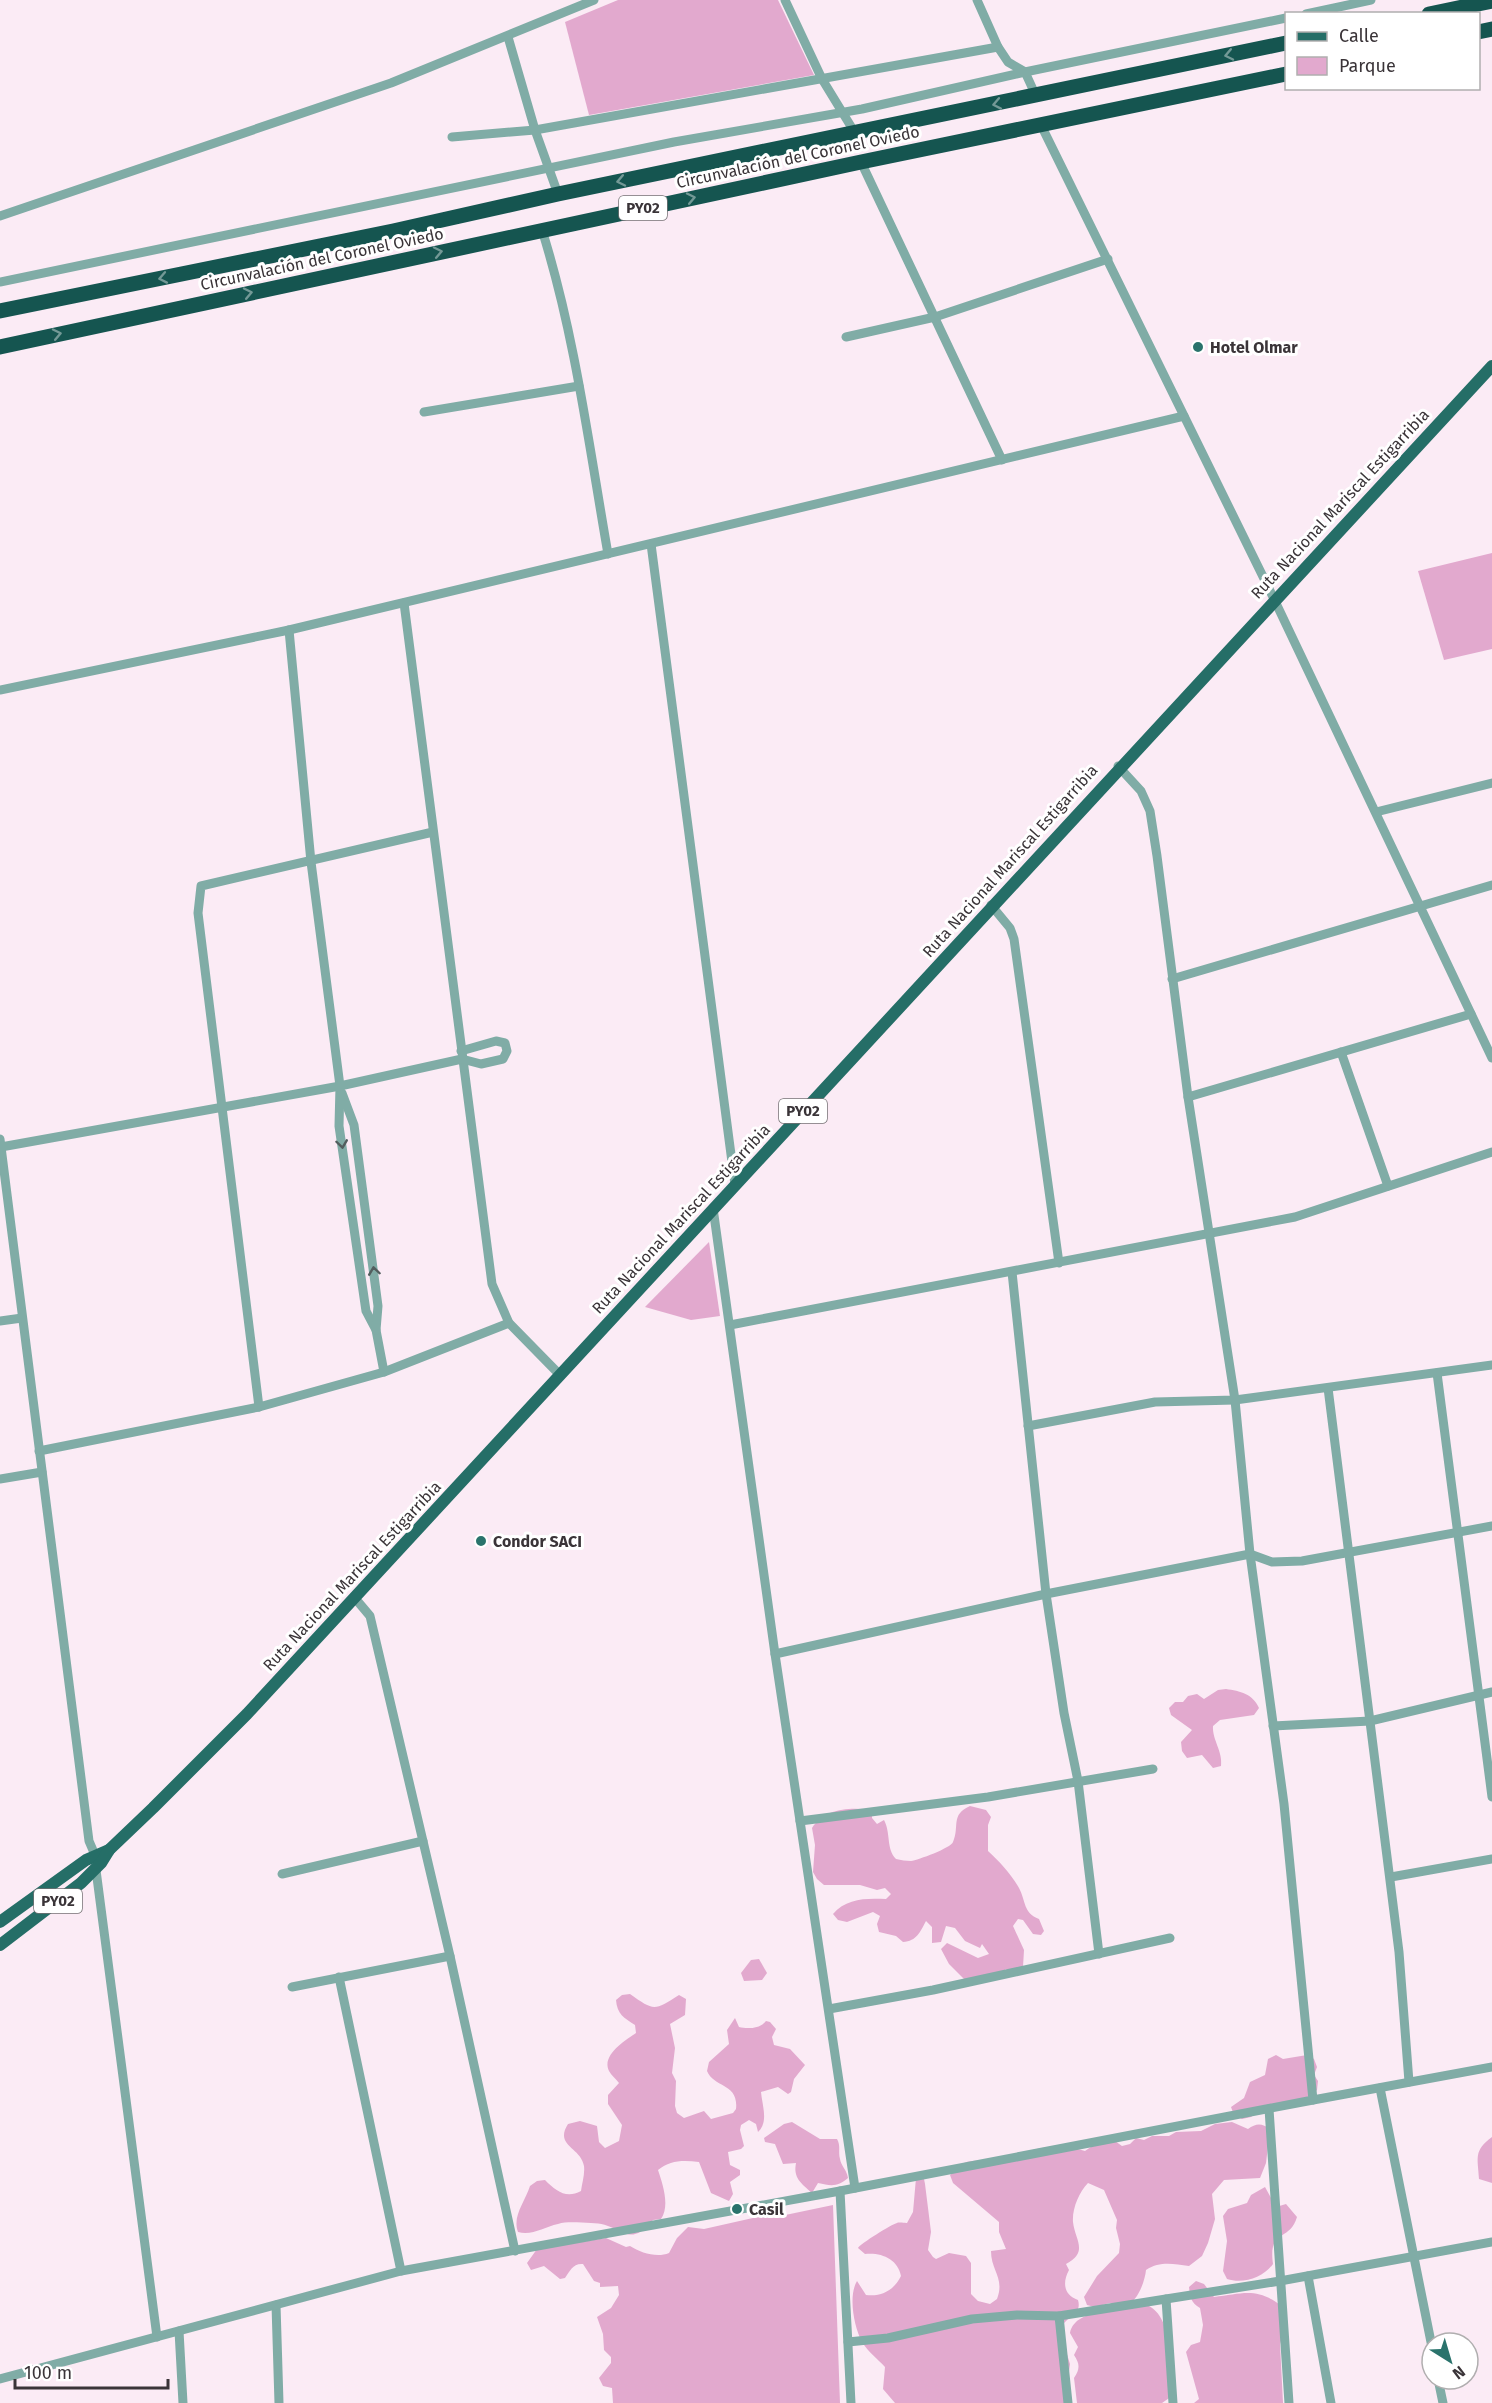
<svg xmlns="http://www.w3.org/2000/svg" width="1492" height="2403" font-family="'Fira Sans',sans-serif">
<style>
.green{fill:#e2a9ce}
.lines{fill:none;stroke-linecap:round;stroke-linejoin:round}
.minor{stroke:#80aca6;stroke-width:9}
.major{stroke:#256e67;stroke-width:12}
.highway{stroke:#155550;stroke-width:15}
.oneway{stroke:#739996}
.oneway2{stroke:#525e5e}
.poi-dot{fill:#2a736c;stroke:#fff;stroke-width:2}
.labels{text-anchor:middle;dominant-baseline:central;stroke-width:6;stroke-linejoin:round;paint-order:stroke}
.shield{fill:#fff;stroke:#757174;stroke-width:1.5}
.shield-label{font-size:15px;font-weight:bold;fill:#3a3438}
.street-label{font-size:16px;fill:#3a3438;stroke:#fff}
.poi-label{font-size:16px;font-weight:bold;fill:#3a3438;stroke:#fff;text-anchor:start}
</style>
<rect width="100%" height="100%" fill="#fbebf5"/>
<g class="green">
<polygon points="618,0 778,0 814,75 589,115 565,22"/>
<polygon points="1492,553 1492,649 1444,660 1418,571"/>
<polygon points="709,1242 720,1316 691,1320 645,1307"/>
<path d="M1226,1689C1240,1691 1253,1694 1259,1708L1254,1715L1220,1720L1213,1726C1212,1740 1223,1751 1221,1766L1213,1768L1202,1755L1187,1758L1182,1751L1181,1742L1192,1730L1171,1715L1169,1708L1175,1702H1183L1188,1696L1197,1694L1204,1699L1218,1690Z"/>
<path d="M970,1806L986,1810L991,1817L988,1825V1851C999,1861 1011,1874 1019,1888C1026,1901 1023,1913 1039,1919L1044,1931L1041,1935L1033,1934L1023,1920L1018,1919L1013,1926L1024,1950L1023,1967L1008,1972L1006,1969L999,1976L967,1982L949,1964L941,1949L947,1943L978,1958L989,1954L982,1944L980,1948L965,1941L955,1928L946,1926L941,1942L932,1943V1927L926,1921C920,1932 917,1941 903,1942L896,1936L879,1932L877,1924L880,1916L873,1912L847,1922L838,1920L833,1914C846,1898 867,1898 886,1899L891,1894L885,1888L877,1890L860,1885H824L817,1879L813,1872L815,1845L812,1828C825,1808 850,1807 872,1810V1818L877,1824L884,1820C891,1833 886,1849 896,1859C901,1860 906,1861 911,1861C918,1860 951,1848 953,1842C960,1826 950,1815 970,1806Z"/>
<polygon points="759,1959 767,1973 762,1980 744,1981 741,1973 751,1960"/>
<path d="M630,1994C654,2011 654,2011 679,1995L686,1999L685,2015L670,2024L675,2048L672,2073L676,2081L675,2106L677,2113L684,2118L704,2111L711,2119L733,2113L736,2109C739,2083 714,2088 707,2071L709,2062L729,2044L727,2030L735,2018L739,2027C747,2029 760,2029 766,2021L770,2022L776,2029L772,2037L774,2045L790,2049L805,2065L794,2079L791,2092L788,2094L778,2087L761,2092C762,2105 769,2122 758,2132L756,2124L749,2120L741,2125L740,2130L744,2146L741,2149L728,2152L730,2165L740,2170V2175L730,2182L733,2194L729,2201L711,2193L699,2162C683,2160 670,2160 658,2170C663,2185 670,2206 661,2219L653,2220C627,2251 623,2223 591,2223C581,2223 568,2221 558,2224C544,2227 532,2236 518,2232C512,2216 525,2202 530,2186L537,2181L545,2180C556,2191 566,2199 581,2191C582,2183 585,2174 584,2166C581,2147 554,2146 568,2124L580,2121L597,2126L599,2142L605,2148L619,2141L622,2125L608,2104V2095L619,2083C616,2079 611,2075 609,2071C601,2055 626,2040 636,2033L635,2025C624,2018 617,2014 616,2000L622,1995Z"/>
<polygon points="1276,2055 1283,2059 1307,2055 1314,2059 1317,2067 1314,2075 1318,2081 1317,2090 1306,2100 1264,2106 1251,2117 1242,2119 1234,2115 1231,2107 1244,2098 1250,2082 1265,2075 1268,2059"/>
<path d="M792,2122L820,2139H837C841,2146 838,2151 840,2159C841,2166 847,2170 848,2178C838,2187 831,2186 818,2183L812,2193C801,2183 793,2178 796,2163L783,2164L775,2144L765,2142L764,2138L784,2124Z"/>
<path d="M1232,2122L1248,2129C1256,2123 1262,2123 1270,2129L1266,2163L1260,2178L1224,2180L1212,2194L1215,2219L1208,2243L1202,2256L1189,2266C1173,2264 1160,2261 1146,2270C1145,2281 1137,2304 1125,2305C1120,2305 1115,2303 1110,2303C1101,2305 1096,2308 1087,2305L1084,2297L1097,2276L1119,2253L1120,2244L1116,2228L1117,2220L1104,2190L1088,2183C1079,2192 1072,2209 1073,2222C1075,2240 1089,2252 1066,2264L1069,2270C1062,2283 1064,2295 1078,2300C1082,2314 1069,2315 1063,2325L1062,2338L1070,2364L1065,2403H895L883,2389L885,2367C878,2359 868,2352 862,2342C854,2327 848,2296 857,2281L866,2295C882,2297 894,2290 901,2276C898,2259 881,2252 865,2254L858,2248C860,2244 892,2224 897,2223C898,2222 906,2223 907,2223L913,2212L916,2178L924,2179L925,2184L931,2232L928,2250L933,2257L936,2259L949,2253L966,2256L971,2263V2294L978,2301L990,2304L997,2299C1005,2278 991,2271 991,2251L1006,2249L999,2232V2222L953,2183L950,2175C955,2171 959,2165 964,2163C973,2159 983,2162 993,2160C1027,2153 1049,2140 1085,2151L1098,2142L1115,2141L1122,2146L1130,2144L1136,2138L1144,2140L1152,2136H1169L1176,2132L1201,2131L1215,2124Z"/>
<path d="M1492,2137V2183L1479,2179C1478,2158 1473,2151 1492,2137Z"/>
<path d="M1265,2187L1276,2207L1286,2204L1297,2217C1290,2242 1268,2228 1273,2264C1263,2278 1243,2284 1227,2279L1223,2271L1227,2241L1223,2216L1228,2209L1247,2203L1251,2195Z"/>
<path d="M833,2205L840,2403H613L612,2388L603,2386L599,2378L611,2363V2357L604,2350L603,2334L597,2317L611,2308L619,2295L618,2286L600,2287V2283L594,2281L583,2264C573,2263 570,2271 565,2278L560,2279L544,2266L531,2270L527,2263L537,2249L606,2238L626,2247L630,2246C641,2253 657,2258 669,2253L677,2238L688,2227L704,2229L766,2215L771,2218Z"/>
<path d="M1196,2281L1204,2284L1214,2297C1242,2294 1256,2287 1280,2305L1282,2337L1280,2344L1283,2403H1194L1199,2399L1186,2352L1191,2345L1200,2342L1203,2325L1200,2308C1191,2303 1190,2297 1189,2287Z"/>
<path d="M1144,2304C1175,2313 1170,2370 1172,2396L1162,2403H1077L1074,2378C1080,2369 1080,2364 1074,2355L1078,2347L1070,2333C1076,2305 1125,2315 1144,2304Z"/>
</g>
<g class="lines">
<g class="minor">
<polyline points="785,0 822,79 855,133"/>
<polyline points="977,0 998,47 1008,62 1025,72 1036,96"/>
<polyline points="1306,14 1371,0"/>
<polyline points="508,37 535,130 558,194"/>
<polyline points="1041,125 1274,599 1492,1058"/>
<polyline points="452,137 535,130 998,47"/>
<polyline points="861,162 1002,460"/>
<polyline points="0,216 391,83 594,0"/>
<path d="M542,230C575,335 589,446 608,554"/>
<polyline points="0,282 674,142 862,109 1025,72 1286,18"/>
<polyline points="846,337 935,317 1108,259"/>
<polyline points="424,412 579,386"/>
<polyline points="651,544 735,1185"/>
<polyline points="404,603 492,1284 509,1323 560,1375"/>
<polyline points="289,630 1184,416"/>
<polyline points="0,690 289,630 311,862 340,1086 339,1126 366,1311 376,1330 384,1372"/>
<polyline points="1376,812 1492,783"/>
<polyline points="991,905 1010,928 1014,939 1059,1263"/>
<polyline points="1172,979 1492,885"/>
<polyline points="1341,1052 1388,1186"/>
<polyline points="342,1093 354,1125 378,1306 376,1330"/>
<polyline points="1188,1097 1471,1014"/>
<polyline points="0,1139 89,1841 95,1855"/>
<polyline points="1,1147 340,1086 462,1059 481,1064 503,1059 507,1051 505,1043 496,1041 461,1051"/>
<polyline points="713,1208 775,1654 855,2188"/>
<polyline points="1012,1272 1046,1594 1064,1713 1078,1781 1099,1954"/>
<polyline points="0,1321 22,1318"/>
<polyline points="730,1325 1295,1217 1492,1152"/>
<polyline points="1437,1373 1492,1797"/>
<polyline points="1328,1388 1399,1952 1409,2082"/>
<polyline points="259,1407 198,913 201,886 433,832"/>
<polyline points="1028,1426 1155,1402 1235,1400 1492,1365"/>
<polyline points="39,1451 259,1407 384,1372 509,1323"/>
<polyline points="0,1479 42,1472"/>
<polyline points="354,1597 370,1616 450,1956 515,2251"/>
<polyline points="775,1654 1046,1594 1250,1554 1272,1562 1302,1561 1492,1526"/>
<polyline points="1273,1726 1370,1721 1492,1692"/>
<polyline points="800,1821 988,1797 1153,1769"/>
<polyline points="96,1870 157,2337"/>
<polyline points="282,1874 423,1841"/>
<polyline points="1391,1877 1492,1859"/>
<polyline points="339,1977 401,2271"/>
<polyline points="292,1987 450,1956"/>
<polyline points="829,2009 933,1990 1170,1938"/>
<polyline points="1380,2088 1432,2347"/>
<polyline points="1313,2100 1492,2067"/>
<polyline points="1269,2109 1289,2403"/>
<polyline points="840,2191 851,2403"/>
<polyline points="1308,2276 1331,2403"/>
<polyline points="1166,2299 1173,2403"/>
<polyline points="276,2305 279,2403"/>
<polyline points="1059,2316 1068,2403"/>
<polyline points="179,2331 183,2403"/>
<polyline points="848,2342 888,2338 972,2319 1017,2315 1059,2316 1166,2299 1280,2281 1492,2242"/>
<polyline points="0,2379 401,2271 840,2191 1313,2100 1284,1804 1250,1554 1235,1400 1188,1097 1157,856 1150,811 1141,791 1118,766"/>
<polyline points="1438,2379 1443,2403"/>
</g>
<g class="major">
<polyline points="0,1922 86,1860 109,1850"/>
<path d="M0,1945L81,1883L101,1863L109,1850L153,1808L247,1714C662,1265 1074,813 1492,366"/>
</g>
<g class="highway">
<polyline points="1429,14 1492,1"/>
<polyline points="1478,32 1492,29"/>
<polyline points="0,311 393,231 558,194 1286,43"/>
<polyline points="0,347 861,162 1286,74"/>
</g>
</g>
<defs><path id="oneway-chevron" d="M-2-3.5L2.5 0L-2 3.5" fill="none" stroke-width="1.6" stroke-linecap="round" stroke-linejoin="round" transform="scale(1.5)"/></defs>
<g class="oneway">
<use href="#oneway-chevron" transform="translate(1229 55) rotate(168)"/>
<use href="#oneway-chevron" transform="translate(997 104) rotate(169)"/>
<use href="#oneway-chevron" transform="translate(621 181) rotate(168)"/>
<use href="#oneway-chevron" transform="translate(691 198) rotate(-12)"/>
<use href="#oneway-chevron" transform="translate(438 252) rotate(-12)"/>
<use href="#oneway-chevron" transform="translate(163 278) rotate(169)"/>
<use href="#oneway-chevron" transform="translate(248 293) rotate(-12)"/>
<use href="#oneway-chevron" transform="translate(57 334) rotate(-12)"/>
</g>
<g class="oneway2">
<use href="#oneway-chevron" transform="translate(342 1144) rotate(82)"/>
<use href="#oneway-chevron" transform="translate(374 1271) rotate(-98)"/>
</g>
<g class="poi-dot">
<circle cx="1198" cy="347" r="6"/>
<circle cx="481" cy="1541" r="6"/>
<circle cx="737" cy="2209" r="6"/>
</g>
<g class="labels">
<g class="shield">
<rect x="619" y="196" width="48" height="24" rx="4.5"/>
<rect x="779" y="1099" width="48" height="24" rx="4.5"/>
<rect x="34" y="1889" width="48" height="24" rx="4.5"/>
</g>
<g class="shield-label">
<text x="643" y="208">PY02</text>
<text x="803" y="1111">PY02</text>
<text x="58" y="1901">PY02</text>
</g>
<g class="street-label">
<text transform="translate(798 157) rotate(-12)">Circunvalación del Coronel Oviedo</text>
<text transform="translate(322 259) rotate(-12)">Circunvalación del Coronel Oviedo</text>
<text transform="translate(1340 504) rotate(-47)">Ruta Nacional Mariscal Estigarribia</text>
<text transform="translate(1010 861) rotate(-48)">Ruta Nacional Mariscal Estigarribia</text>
<text transform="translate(681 1219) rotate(-47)">Ruta Nacional Mariscal Estigarribia</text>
<text transform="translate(352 1576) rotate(-47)">Ruta Nacional Mariscal Estigarribia</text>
</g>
<g class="poi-label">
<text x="1210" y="347">Hotel Olmar</text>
<text x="493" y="1541">Condor SACI</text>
<text x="749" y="2209">Casil</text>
</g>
</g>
<rect x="1285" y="12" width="195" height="78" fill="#ffffff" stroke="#b0aeaf" stroke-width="1.5"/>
<rect x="1297" y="32" width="30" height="9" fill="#256e67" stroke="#b0aeaf" stroke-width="1.5"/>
<text x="1339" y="42" font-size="18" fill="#3a3438">Calle</text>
<rect x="1297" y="57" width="30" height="18" fill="#e2a9ce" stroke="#b0aeaf" stroke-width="1.5"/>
<text x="1339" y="72" font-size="18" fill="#3a3438">Parque</text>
<g transform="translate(1450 2361) rotate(143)"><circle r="28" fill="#ffffff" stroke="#b0aeaf" stroke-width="1.5"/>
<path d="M0-4.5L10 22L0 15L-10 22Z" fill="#2a736c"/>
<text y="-9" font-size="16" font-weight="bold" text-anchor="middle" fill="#3a3438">N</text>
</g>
<path d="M15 2379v9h153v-9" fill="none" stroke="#3a3438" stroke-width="3"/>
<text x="24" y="2379" font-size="18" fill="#3a3438" stroke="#ffffff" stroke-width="4.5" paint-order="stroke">100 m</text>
</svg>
